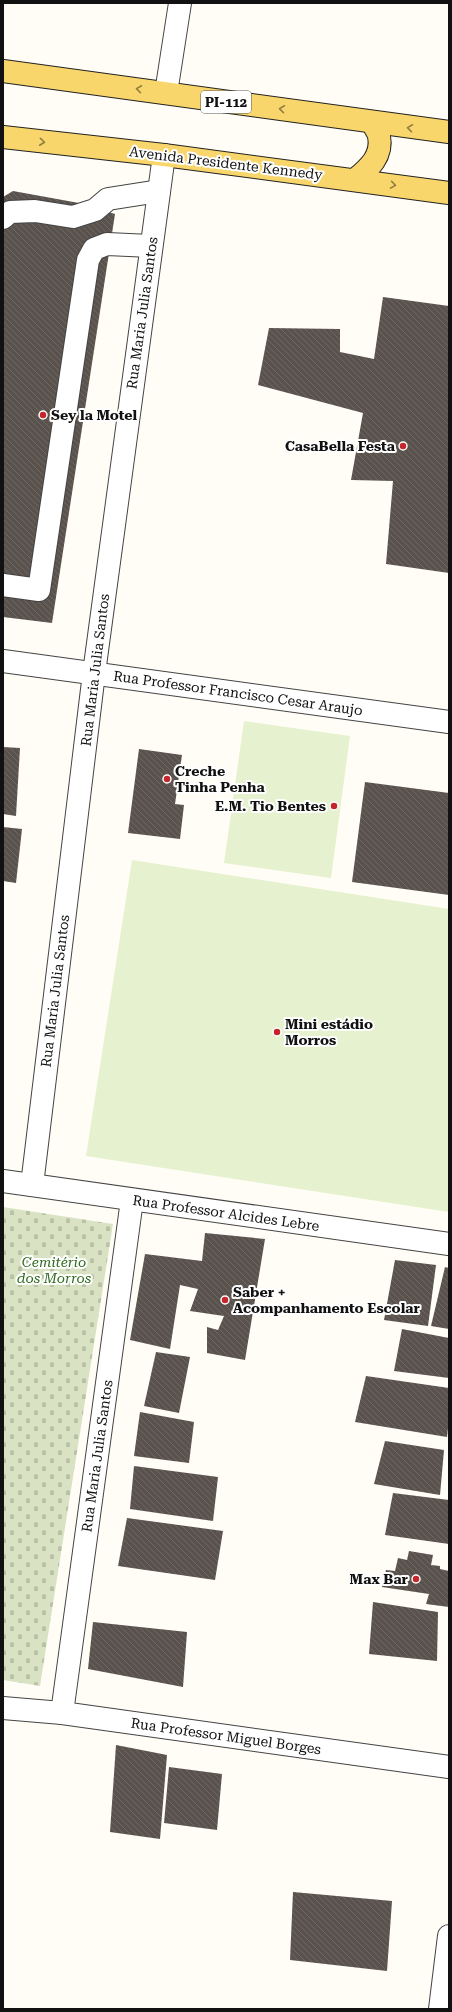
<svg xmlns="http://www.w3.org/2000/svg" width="452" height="2012" font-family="'Roboto Serif',serif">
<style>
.cemetery{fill:url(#cemetery-stones)}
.pitch{fill:#e6f2cf}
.building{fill:url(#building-back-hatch)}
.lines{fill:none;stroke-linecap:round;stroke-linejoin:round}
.minor-casing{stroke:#444;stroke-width:24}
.major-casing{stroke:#222;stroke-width:24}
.minor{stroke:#fff;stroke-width:22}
.major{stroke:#f9d66b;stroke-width:22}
.oneway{stroke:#917d42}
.poi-dot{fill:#c4262e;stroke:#fff;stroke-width:1.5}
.labels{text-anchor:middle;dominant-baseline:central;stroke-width:4;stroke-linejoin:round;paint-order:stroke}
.shield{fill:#fff;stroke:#585858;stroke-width:1}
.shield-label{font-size:13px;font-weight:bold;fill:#111}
.street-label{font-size:14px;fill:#111;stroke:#fff}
.poi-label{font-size:14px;font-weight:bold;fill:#111;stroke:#fff;text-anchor:start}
.park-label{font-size:14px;font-style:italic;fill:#2f6b1f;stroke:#fff}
</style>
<defs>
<pattern id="cemetery-stones" width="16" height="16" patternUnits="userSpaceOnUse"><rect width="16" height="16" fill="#d9e3c4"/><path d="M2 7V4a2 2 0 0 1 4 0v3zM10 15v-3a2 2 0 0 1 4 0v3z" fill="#b9c2a7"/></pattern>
<pattern id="building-back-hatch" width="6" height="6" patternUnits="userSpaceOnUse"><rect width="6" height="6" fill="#5a524d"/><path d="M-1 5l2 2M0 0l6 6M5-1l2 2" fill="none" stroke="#6d6662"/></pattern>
</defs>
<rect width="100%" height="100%" fill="#fffdf5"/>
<polygon class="cemetery" points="3,1207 113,1224 40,1686 3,1680"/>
<g class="pitch">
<polygon points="244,721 350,736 331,878 224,863"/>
<polygon points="132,860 449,909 449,1212 86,1156"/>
</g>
<g class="building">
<polygon points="13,191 79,203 115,214 52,623 3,617 3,197"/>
<polygon points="383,297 449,306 449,573 386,564 393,481 351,480 363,413 258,385 269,328 340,329 340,352 374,359"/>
<polygon points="3,747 20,748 16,816 3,814"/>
<polygon points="139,749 182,755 175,804 184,805 180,839 128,833"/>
<polygon points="365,782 449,793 449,895 352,882"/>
<polygon points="3,827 22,829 16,883 3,881"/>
<polygon points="205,1233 265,1239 245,1360 207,1353 207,1327 218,1330 224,1316 190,1311 198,1289 180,1285 170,1349 130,1340 145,1254 202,1261"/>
<polygon points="395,1260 436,1265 428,1326 384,1320"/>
<polygon points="445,1267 449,1268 449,1329 431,1326"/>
<polygon points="402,1329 449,1338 449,1378 394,1371"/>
<polygon points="156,1352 190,1357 179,1413 144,1406"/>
<polygon points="366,1376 449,1388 449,1420 447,1437 355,1422"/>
<polygon points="140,1412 194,1422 189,1463 134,1456"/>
<polygon points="385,1441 444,1450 440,1495 374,1484"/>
<polygon points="134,1466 218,1477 213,1521 130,1509"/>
<polygon points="393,1493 449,1500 449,1544 385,1535"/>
<polygon points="127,1518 223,1531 215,1580 118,1566"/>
<polygon points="409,1551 433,1555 431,1565 440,1566 440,1569 449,1571 449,1607 426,1604 429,1594 382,1587 386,1570 395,1571 398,1558 407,1560"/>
<polygon points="373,1602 438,1612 437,1661 369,1654"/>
<polygon points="93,1622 187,1632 183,1687 88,1669"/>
<polygon points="116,1745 167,1755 160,1839 110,1832"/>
<polygon points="169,1767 222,1774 217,1830 164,1823"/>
<polygon points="293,1892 392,1901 387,1971 290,1960"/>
</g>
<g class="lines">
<g class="minor-casing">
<g id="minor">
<polyline points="166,93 180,3"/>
<polyline points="3,218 10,212 35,211 73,217 95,210 108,199 159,191"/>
<polyline points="3,585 39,590 88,260 94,249 107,244 151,246"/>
<polyline points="3,661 449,722"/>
<polyline points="3,1181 449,1244"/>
<polyline points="32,1185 94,673 164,155"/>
<polyline points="3,1708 62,1713 449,1767"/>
<polyline points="62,1713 132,1200"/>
<polyline points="440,2009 449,1936"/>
</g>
</g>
<g class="major-casing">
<g id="major">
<polyline points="3,71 449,132"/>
<polyline points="3,137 164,155 449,193"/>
<path d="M356,179C369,168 383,156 379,136C378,132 374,126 372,122"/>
</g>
</g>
<use href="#minor" class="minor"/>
<use href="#major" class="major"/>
</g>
<defs><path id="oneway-chevron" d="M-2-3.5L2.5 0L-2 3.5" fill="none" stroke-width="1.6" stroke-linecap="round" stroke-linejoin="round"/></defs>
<g class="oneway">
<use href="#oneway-chevron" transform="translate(139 89) rotate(-172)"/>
<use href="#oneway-chevron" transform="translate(282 109) rotate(-172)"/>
<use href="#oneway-chevron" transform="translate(410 128) rotate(-172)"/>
<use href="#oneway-chevron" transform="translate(42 142) rotate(6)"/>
<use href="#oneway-chevron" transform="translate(393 185) rotate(9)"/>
</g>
<g class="poi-dot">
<circle cx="43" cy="415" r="4"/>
<circle cx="403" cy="446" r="4"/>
<circle cx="167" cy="779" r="4"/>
<circle cx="334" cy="806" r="4"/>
<circle cx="277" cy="1032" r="4"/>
<circle cx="225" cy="1300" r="4"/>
<circle cx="416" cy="1579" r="4"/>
</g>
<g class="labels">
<rect class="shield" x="201" y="91" width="50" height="22" rx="3"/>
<g class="shield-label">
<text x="226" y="102">PI-112</text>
</g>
<g class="street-label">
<text transform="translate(226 163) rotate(7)">Avenida Presidente Kennedy</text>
<text transform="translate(142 313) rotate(-82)">Rua Maria Julia Santos</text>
<text transform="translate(95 670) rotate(-83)">Rua Maria Julia Santos</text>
<text transform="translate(238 693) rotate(8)">Rua Professor Francisco Cesar Araujo</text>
<text transform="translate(55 991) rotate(-83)">Rua Maria Julia Santos</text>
<text transform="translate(226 1213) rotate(8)">Rua Professor Alcides Lebre</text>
<text transform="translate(97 1456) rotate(-82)">Rua Maria Julia Santos</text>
<text transform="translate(226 1736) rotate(8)">Rua Professor Miguel Borges</text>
</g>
<g class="poi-label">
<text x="51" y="415">Sey la Motel</text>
<text x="395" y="446" text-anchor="end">CasaBella Festa</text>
<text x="175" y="771">Creche<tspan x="175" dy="16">Tinha Penha</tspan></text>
<text x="326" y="806" text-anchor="end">E.M. Tio Bentes</text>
<text x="285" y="1024">Mini estádio<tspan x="285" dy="16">Morros</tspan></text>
<text x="233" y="1292">Saber +<tspan x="233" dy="16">Acompanhamento Escolar</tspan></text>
<text x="408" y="1579" text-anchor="end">Max Bar</text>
</g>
<g class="park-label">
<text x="54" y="1262">Cemitério<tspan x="54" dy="16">dos Morros</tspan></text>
</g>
</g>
<rect width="452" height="2012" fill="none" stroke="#111111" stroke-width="8"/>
</svg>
